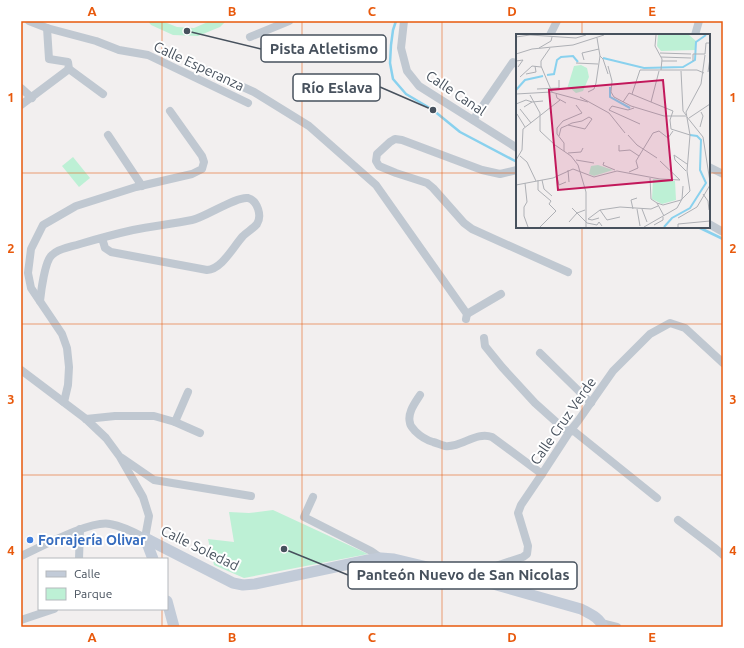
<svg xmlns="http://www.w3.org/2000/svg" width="744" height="648" font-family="Ubuntu,sans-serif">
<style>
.green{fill:#bdf0d5}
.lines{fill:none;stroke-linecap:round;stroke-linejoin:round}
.stream{stroke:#89d1ee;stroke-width:2.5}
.street{stroke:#c0c8d1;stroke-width:8}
.secondary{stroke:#c2cbd8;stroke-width:11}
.grid{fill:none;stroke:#e8590c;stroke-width:1;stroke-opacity:0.55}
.shop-dot{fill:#3f7fe0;stroke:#fff;stroke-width:1.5}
.labels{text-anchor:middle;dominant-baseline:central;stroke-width:4;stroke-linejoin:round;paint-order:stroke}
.street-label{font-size:14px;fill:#47515d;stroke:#fff}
.shop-label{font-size:14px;font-weight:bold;fill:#366cbe;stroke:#fff;text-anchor:start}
.inset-river{fill:none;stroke:#89d1ee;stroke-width:2}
.inset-road{fill:none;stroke:#aeb0b5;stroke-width:1}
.view{fill:#c2185b;fill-opacity:0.15;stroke:#c2185b;stroke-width:2}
.inset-edge{fill:none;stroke:#47515d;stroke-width:2}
.leader{fill:none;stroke:#47515d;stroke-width:1.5}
.callout-dot{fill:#47515d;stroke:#fff;stroke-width:1.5}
.callout{fill:#fff;stroke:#47515d;stroke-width:1.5}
.callout-label{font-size:15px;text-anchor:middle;font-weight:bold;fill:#47515d}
.neatline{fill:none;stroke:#e8590c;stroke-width:1.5}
.grid-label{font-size:13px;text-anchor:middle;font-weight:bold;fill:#e8590c}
</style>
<rect width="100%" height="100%" fill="#f2efef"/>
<g class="green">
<polygon points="148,21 162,21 177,27 194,28 210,21 226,21 220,27 198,36 173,35 151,25"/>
<polygon points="73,157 90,178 79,187 62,166"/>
<polygon points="273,510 368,554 244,578 214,565 208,539 234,542 229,512 249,513"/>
</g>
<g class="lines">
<g class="stream">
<polyline points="396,21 393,30 391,45 390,63 393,79 406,94 433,110 460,132 517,162"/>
<polyline points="698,227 723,239"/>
</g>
<g class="street">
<polyline points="29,21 47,28 96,41 119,50 148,55 248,103"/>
<polyline points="404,21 401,48 407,71 419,86 517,148"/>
<polyline points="47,28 49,59 68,62 69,69 103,94"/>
<polyline points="550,35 557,21"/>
<polyline points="695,35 699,21"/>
<polyline points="250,37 289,21"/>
<polyline points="194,65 254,92 309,126 376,185 467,314 466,319"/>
<polyline points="21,88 32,98"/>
<polyline points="21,105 69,69"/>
<polyline points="473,120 513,62 517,64"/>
<polyline points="108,135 142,186"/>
<polyline points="709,167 723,174"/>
<polyline points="517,170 500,174 482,170 402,140 395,139 390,142 377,154 376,161 379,166 396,173 427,183 433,188 464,223 472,229 568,272"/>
<polyline points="709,224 723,232"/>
<path d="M40,301C41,292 45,260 52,255C59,248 71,247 80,244C97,239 115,234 133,230C152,226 173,224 192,220C206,217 236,196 248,198C258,201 262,216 257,224C254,228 247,232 243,236C233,247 222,269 207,270L111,252L105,248L102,238"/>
<polyline points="467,314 501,294"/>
<polyline points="484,338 485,346 502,367 535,403 564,429 575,432 657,498"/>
<polyline points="540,353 591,403"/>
<path d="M21,370L86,419L106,438L120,457L143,497L149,516L145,538C134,532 122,526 110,524C91,520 41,547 21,556"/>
<path d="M420,395C415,403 407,413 410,423C410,426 413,428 415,431C420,436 426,440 433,442C437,443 441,445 445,446C461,448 476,431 492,437L542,474"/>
<polyline points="64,402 68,385 69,367 67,348 62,334 31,288 28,273 31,249 43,225 76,206 136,187 192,174 202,169 204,162 202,156 170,111"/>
<polyline points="86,419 115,416 154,416 175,422 188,392"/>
<polyline points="175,422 200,433"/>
<polyline points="122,458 154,480 251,496"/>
<polyline points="313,497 304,517 371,551 381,558"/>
<polyline points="678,520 716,549 723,555"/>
<polyline points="79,559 80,529"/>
<polyline points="466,576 523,557 527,554 528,546 518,513 521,505 542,474 570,431 578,421 613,371 650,334 670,323 685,328 723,363"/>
<polyline points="21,620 54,609"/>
<polyline points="601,623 617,627"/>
</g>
<g class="secondary">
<path d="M145,538L233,583L243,585L255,584L368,560L381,558L394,559L465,576L581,609C590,614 599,617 603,627"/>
<polyline points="145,538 153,559"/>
<polyline points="167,601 174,627"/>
</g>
</g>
<path class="grid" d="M162,21V559M302,21V627M442,21V627M582,21V35M21,173H517M709,173H723M582,227V627M21,324H723M21,475H723M162,609V627"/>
<circle class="shop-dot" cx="30" cy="540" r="4"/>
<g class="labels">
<g class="street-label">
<text transform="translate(199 66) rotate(25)">Calle Esperanza</text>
<text transform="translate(456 93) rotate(34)">Calle Canal</text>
<text transform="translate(563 421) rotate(-55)">Calle Cruz Verde</text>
<text transform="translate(200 548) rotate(26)">Calle Soledad</text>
</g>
<g class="shop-label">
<text x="38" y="540">Forrajería Olivar</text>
</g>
</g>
<g transform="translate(516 34)">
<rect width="194" height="194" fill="#f2efef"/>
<path d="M142,1H173L180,7V16L145,17L141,12ZM65,31L71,34L73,43L67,57L60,59L53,53L51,55L58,32ZM82,131L97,136L78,142L73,140L75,132ZM137,145L159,147L160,166L146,170L136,165Z" fill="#bdf0d5"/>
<path class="inset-river" d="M87,24L128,34L167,33L179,26L180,8L190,1M31,41L38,40L41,26L45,23L57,22L62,28M94,53V63L114,74M0,56L9,46L27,42M148,193L156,184L174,174L190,149L184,136L185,106L181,102L174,101"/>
<path class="inset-road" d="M140,1L139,12L146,25L145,36M0,3L14,1L60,4L70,1M23,14L35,7L36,3M34,14L25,27V32L36,58M144,19L175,20M0,20L16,15L57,11L88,1M84,22L87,25L92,40M145,23L175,24M68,26L66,19L83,15M0,27L7,26L2,33M146,27H161M177,27V20H189L190,9H194M60,29L82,30M92,32L96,47L95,58L98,63L115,72L148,82H170M165,37L167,77L170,81M192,38L194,24M10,40L20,38L19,32M4,43L16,32L25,33M21,55L43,54V46M72,58L78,55L80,49L84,22L81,4M0,60L35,58L72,68M40,60L41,64L50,69M116,60L124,36H181L188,39M14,61L24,79V97L39,111L55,122L62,131L70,158V193M64,63L93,79L109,99M107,68L113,59L157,77L154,86L155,95L174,101M135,68L143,37M0,70L10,66L16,68M8,73L16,68L27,67M118,74L112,76L96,72L93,76L124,90M4,75L15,89M1,80L9,93M171,83L187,103L194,148M173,84L194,70M184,93L187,82L185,78M112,101L121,111L141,124M43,102L45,94L52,91L56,89L66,87L73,83L76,85L69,95L52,91M103,111V117L114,116L123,122M48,117V109L41,100V94L47,87L66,79L60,71M52,119L65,118L67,114M158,121L159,126L170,137M158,121L171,130M4,122L11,128L20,147M0,126L6,116L7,95L44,66M60,126L78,129M88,128L87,131L99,136M52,136L53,148M113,138L122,134L120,127L137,99L143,97L152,104L157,97M41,143L43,151L50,148M134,144L135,165L141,169L148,182M22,146V156L35,167L33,170L40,177L24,193M26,146L28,155L36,162M9,149L11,168L8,173V182L12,193M0,151L37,144L57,135L78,143L101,137L144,145L164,146L144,127M187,160L192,167L193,176M141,169L147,171L165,166L174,157L171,137L174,101L170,78L185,50L189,21M56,174L71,189L81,191L83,188L86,192M117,175L115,166L121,164M121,175L124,192M126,175L131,188M84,176L91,186L104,183M83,184L76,186L72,185L84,176L104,173L135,175L142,172M162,184L181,173L194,151M53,188L61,179L69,176M138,191L147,186V183M128,193L161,174L166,165L167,152M162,193V190L194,187"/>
<path class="view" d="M147,46L156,146L42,156L33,56Z"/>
<rect width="194" height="194" class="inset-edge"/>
</g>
<path class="leader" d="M187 31L261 49M433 110L380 87M284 549L348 575"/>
<g class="callout-dot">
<circle cx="187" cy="31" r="4"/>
<circle cx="433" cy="110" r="4"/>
<circle cx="284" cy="549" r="4"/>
</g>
<g class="callout">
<rect x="261" y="35" width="125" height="27" rx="4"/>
<rect x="293" y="74" width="87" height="27" rx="4"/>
<rect x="348" y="562" width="229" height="27" rx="4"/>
</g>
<g class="callout-label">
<text x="324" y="54">Pista Atletismo</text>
<text x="337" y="93">Río Eslava</text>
<text x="463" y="580">Panteón Nuevo de San Nicolas</text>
</g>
<rect width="744" height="648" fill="none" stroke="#ffffff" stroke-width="44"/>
<rect x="38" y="558" width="130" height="52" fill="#ffffff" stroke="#b5b9be"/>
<rect x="46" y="571" width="20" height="6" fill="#c2cbd8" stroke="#b5b9be"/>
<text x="74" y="578" font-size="12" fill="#47515d">Calle</text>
<rect x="46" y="588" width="20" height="12" fill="#bdf0d5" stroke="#b5b9be"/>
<text x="74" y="598" font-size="12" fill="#47515d">Parque</text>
<rect x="22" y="22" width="700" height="604" class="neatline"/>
<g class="grid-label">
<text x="92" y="16">A</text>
<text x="232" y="16">B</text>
<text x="372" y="16">C</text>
<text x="512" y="16">D</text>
<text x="652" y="16">E</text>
<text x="11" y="102">1</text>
<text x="733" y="102">1</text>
<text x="11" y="253">2</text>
<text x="733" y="253">2</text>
<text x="11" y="404">3</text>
<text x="733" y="404">3</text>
<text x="11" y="555">4</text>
<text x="733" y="555">4</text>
<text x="92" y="642">A</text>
<text x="232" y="642">B</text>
<text x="372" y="642">C</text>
<text x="512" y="642">D</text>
<text x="652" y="642">E</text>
</g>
</svg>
